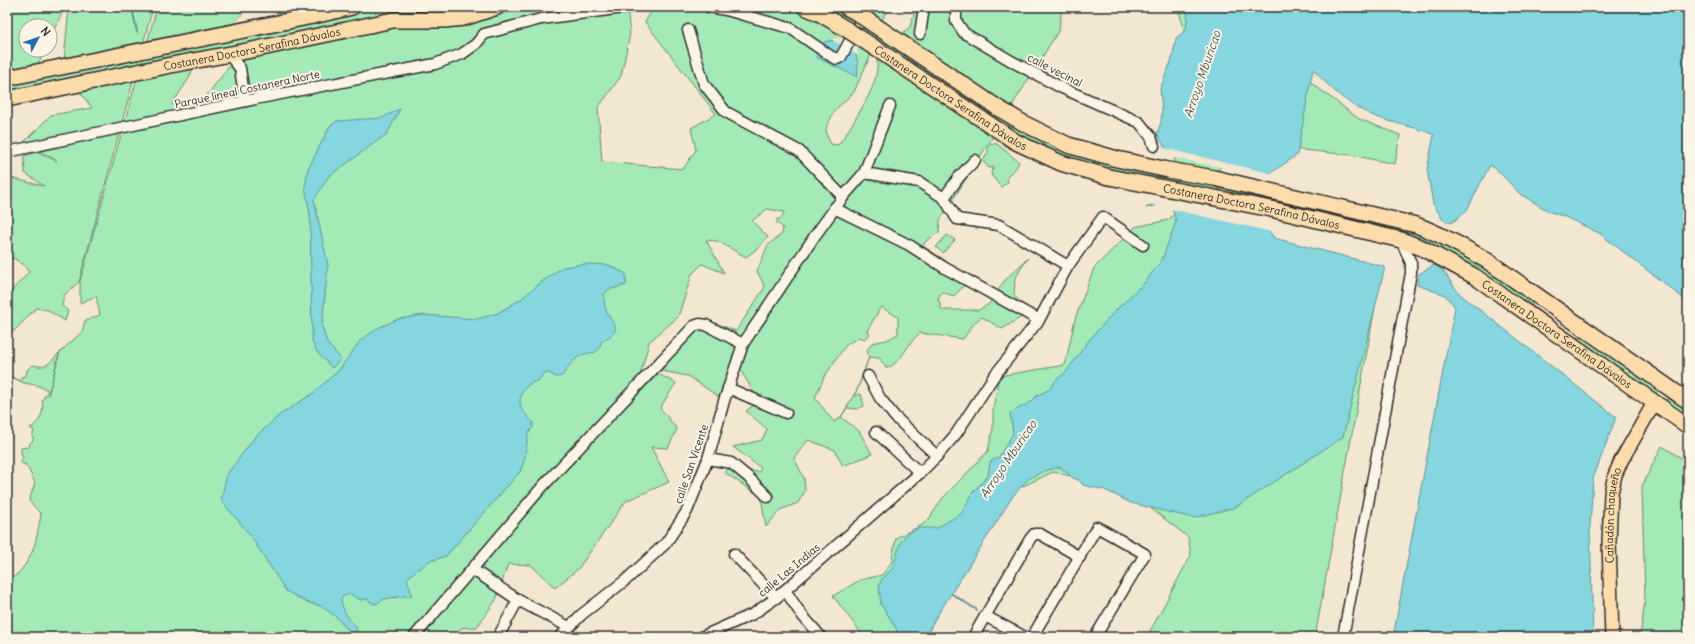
<svg xmlns="http://www.w3.org/2000/svg" width="1695" height="644" font-family="Delius,sans-serif">
<style>
.green{fill:#a3eab7;stroke:#678a71;fill-rule:evenodd}
.water{fill:#85d6df;stroke:#619297}
.pier{fill:#f3e7d1}
.lines{fill:none;stroke-linecap:round;stroke-linejoin:round}
.stream{stroke:#619297;stroke-width:2}
.minor-casing{stroke:#2b2b2b;stroke-width:13}
.major-casing{stroke:#2b2b2b;stroke-width:16}
.highway-casing{stroke:#2b2b2b;stroke-width:18}
.minor{stroke:#fcf5e5;stroke-width:10}
.major{stroke:#fddcac;stroke-width:13}
.highway{stroke:#fddcac;stroke-width:15}
.highway-bridge-casing{stroke:#2b2b2b;stroke-width:18;stroke-linecap:butt}
.highway-bridge{stroke:#fddcac;stroke-width:15}
.labels{text-anchor:middle;dominant-baseline:central;stroke-width:4;stroke-linejoin:round;paint-order:stroke}
.street-label{font-size:11px;fill:#2b2b2b;stroke:#fcf5e5}
.water-label{font-size:12px;font-style:italic;fill:#425658;stroke:#fcf5e5}
</style>
<rect width="100%" height="100%" fill="#f3e7d1"/>
<filter id="ink" filterUnits="userSpaceOnUse"><feTurbulence type="fractalNoise" baseFrequency=".025" numOctaves="2"/><feDisplacementMap in="SourceGraphic" scale="8" xChannelSelector="R" yChannelSelector="G"/><feConvolveMatrix kernelMatrix="1 2 1 2 8 2 1 2 1" color-interpolation-filters="sRGB"/></filter>
<g filter="url(#ink)">
<g class="green">
<polygon points="7,7 65,7 50,38 50,26 26,26 26,50 45,50 38,64 63,71 69,7 153,7 79,282 64,295 62,306 68,311 65,321 48,310 36,308 14,331 7,331 7,298 12,290 29,272 23,264 13,258 7,261 7,177 44,186 25,173 24,156 38,152 57,161 24,142 51,115 92,108 71,80 20,90 7,109"/>
<path d="M157,7H248L230,28L259,31L284,7H627L630,34L621,76L598,108L602,162L683,169L696,150L691,128L716,114L645,22L654,7H888L879,27L895,40L910,27L916,7H1062L1059,30L1005,117L1022,127L1178,171L1173,153V74L1184,29L1178,8L1192,7L1226,18L1359,119L1400,135L1395,164L1351,155L1293,149L1221,165L1213,183L1220,184L1217,196L1208,194L1200,214L1144,493L1053,472L1017,489L936,614L927,637H864L833,596L860,580L882,575L891,563L896,538L922,525L929,519L942,499L988,451L993,429V409L999,376L1065,365L1075,319L1094,268L1135,227L1168,220L1179,210L1175,193L1068,161L999,127L989,143L997,144L1019,162L1016,168L1007,176L1008,182L1001,187L992,176L991,172L994,167L989,168L983,161L988,152V144L940,220L939,232L926,241L923,246L946,261L940,272H953L972,277L954,296L942,292L938,298L942,310H979L989,304L1005,280L1028,258L1015,278L1014,295L1020,302V318L1002,329L982,317L975,322L963,339L920,333C907,343 902,363 887,368L879,358L869,357L858,388L854,396L861,394L864,406L857,409L847,408L841,417L859,431L872,454L843,466L835,450L808,440L794,458L804,478L805,491L798,503L780,510L766,527L761,497L724,472L731,468L759,472L761,468L733,447L762,440L767,429L746,411L759,401L741,371L719,397L688,376L661,371L681,346L689,327L707,320L736,331L765,287L757,271L768,245L782,234L783,228L777,223V219H781L784,212L767,209L752,221L768,237L758,248L746,257L717,241L706,240L724,273L702,264L692,274L678,317L649,342L639,379L622,394L625,408L658,374L676,383L660,408L677,429L668,448L651,447L669,482L626,501L578,569L555,588L531,565L508,564L496,600L477,627L461,628L454,637H7V582C33,565 36,542 41,514L29,501L35,483L28,468L25,466L26,464H23L20,462L23,458L21,453V448L29,447L30,443L34,439L32,437L34,430L30,428C39,424 45,411 42,401L48,390L36,385L24,383L7,375L21,381V377L26,376L27,370L33,365C47,369 50,362 59,353L48,396L60,352L82,332L85,321L100,315L96,296L80,303V281ZM875,45C882,73 872,90 859,113C852,124 846,135 838,145L831,144L827,136L826,128L835,110L854,92ZM245,46L197,108L181,111L172,104L188,80L199,55ZM881,307L898,317V334L887,340L872,343L867,351L869,357L858,388L841,417L834,422L815,398L824,377L846,345L859,337L864,339L870,334L867,331Z"/>
<polygon points="1221,184 1357,213 1442,241 1440,252 1218,197"/>
<polygon points="947,235 955,240 943,253 936,247"/>
<polygon points="1444,241 1527,294 1533,307 1575,337 1591,338 1662,389 1652,395 1442,253"/>
<polygon points="1381,274 1315,637 1147,637 1191,555 1188,537 1144,503"/>
<polygon points="1669,399 1678,402 1688,409 1688,420 1662,400"/>
<polygon points="1662,446 1688,462 1688,637 1640,637 1645,601 1642,486"/>
</g>
<g class="water">
<path d="M1188,7H1688V302L1599,233L1563,216L1550,212L1520,194L1500,173L1490,165L1466,212L1451,223L1443,220L1433,204L1427,169L1434,135C1414,126 1394,124 1374,116C1348,105 1332,90 1313,69L1297,155L1268,175L1169,155L1157,134L1161,122L1162,111L1160,89L1172,59L1176,38L1186,30Z"/>
<polygon points="842,38 854,46 858,64 857,77 816,57 824,42"/>
<polygon points="400,109 387,134 328,177 314,200 328,265 322,326 327,343 341,359 332,368 317,352 312,341 310,214 305,187 308,169 330,126 337,121 382,118"/>
<polygon points="1160,199 1260,218 1274,238 1385,267 1343,437 1236,507 1193,518 1131,503 1105,490 1083,485 1079,480 1073,478 1060,467 1044,471 1028,479 1013,496 935,619 925,637 893,637 897,630 890,618 881,605 879,585 882,579 892,569 901,541 908,533 919,528 937,528 962,513 973,492 988,476 990,462 999,457 1013,433 1010,413 1031,402 1038,395 1050,389 1056,380 1066,372 1090,339 1114,312 1145,282 1162,260 1176,221 1172,208 1161,204 1146,208"/>
<path d="M586,264L609,265L626,274V285L608,290L604,294C604,299 604,305 606,310C613,328 625,328 602,341C596,358 594,350 582,355C573,359 567,369 562,376L556,377L549,373H544L538,381C526,382 517,396 521,407C523,413 529,418 533,422V427L528,434L525,458L520,472L446,556L427,562L421,568L416,570L407,579L412,595L384,599L378,603L374,604L367,599L360,600L354,596L349,594L342,597L341,600C343,612 349,620 357,628L355,634L350,632L334,615L321,606L306,602L286,591L250,535L221,500L227,474L255,437L281,414L312,394L339,370L360,341L378,328L398,319L423,315L477,319L498,313L521,299L544,280L563,267Z"/>
<path d="M1434,265C1446,269 1450,284 1461,295L1616,417L1593,479L1590,526L1593,637H1393L1455,307L1445,295L1417,285L1419,274Z"/>
</g>
<g class="pier">
<polygon points="843,37 856,45 858,56 831,39"/>
<polygon points="1163,148 1274,174 1268,177 1169,157"/>
<polygon points="1160,197 1260,216 1272,232 1149,204"/>
</g>
<g class="lines">
<g class="stream">
<polyline points="132,8 137,32"/>
<polyline points="952,594 977,610"/>
</g>
<g class="minor-casing">
<g id="minor">
<polyline points="709,7 726,10 790,28 832,57 837,59 841,57 868,7"/>
<polyline points="956,7 956,21 964,33 1013,62 1062,88 1139,122 1151,137 1154,146"/>
<polyline points="688,30 704,84 726,112 799,151 843,197"/>
<polyline points="920,34 924,7"/>
<polyline points="228,54 240,68 245,101"/>
<polyline points="7,152 260,98 435,64 462,54 476,44 484,34 541,19 631,7"/>
<polyline points="864,173 919,182 944,198 957,219 999,225 1068,266"/>
<polyline points="944,198 959,177 975,160"/>
<polyline points="834,208 909,245 945,268 1039,320"/>
<polyline points="868,376 880,398 895,417 937,456"/>
<polyline points="728,388 786,413"/>
<polyline points="876,432 920,473"/>
<polyline points="708,459 731,463 748,477 768,497"/>
<polyline points="734,554 776,598"/>
<polyline points="472,569 518,600 569,627"/>
<polyline points="785,590 801,614 821,637"/>
<polyline points="985,616 1025,637"/>
<polyline points="414,637 543,486 694,326 700,324 706,325 743,344"/>
<polyline points="498,637 518,600"/>
<polyline points="560,637 581,615 627,579 666,543 687,511 708,459 724,401 743,344 814,237 843,197 864,173 890,106"/>
<polyline points="701,637 753,614 776,598 920,473 937,456 956,434 994,376 1039,320 1068,266 1103,217 1143,245"/>
<polyline points="973,637 1030,539 1034,534 1040,534 1080,557"/>
<polyline points="1032,637 1097,527 1145,554 1095,637"/>
<polyline points="1343,637 1411,273 1411,263 1401,240"/>
</g>
</g>
<g class="major-casing">
<g id="major">
<path id="s1" d="M1612,637L1609,543L1611,493L1615,475L1621,461L1654,403"/>
</g>
</g>
<g class="highway-casing">
<g id="highway">
<polyline points="805,7 819,13 846,29"/>
<polyline points="846,7 857,13"/>
<path d="M873,24L998,108L1025,124L1068,145L1117,159L1168,170L1214,178L1416,225C1441,234 1464,247 1486,260L1688,401"/>
<path id="s2" d="M863,40L1016,142L1061,163L1109,177L1271,209L1401,240L1422,248L1474,276L1688,426"/>
<polyline points="7,78 313,16 352,7"/>
<path id="s3" d="M7,99L171,65L252,50L393,20H444L464,18L497,7"/>
</g>
</g>
<use href="#minor" class="minor"/>
<use href="#major" class="major"/>
<use href="#highway" class="highway"/>
<g class="highway-bridge-casing">
<g id="highway-bridge">
<polyline points="857,13 873,24"/>
<polyline points="846,29 863,40"/>
</g>
</g>
<use href="#highway-bridge" class="highway-bridge"/>
</g>
</g>
<g class="labels">
<g class="street-label">
<text stroke="none"><textPath href="#s3" startOffset="250">Costanera Doctora Serafina Dávalos</textPath></text>
<text transform="translate(1055 70) rotate(27)">calle vecinal</text>
<text transform="translate(247 89) rotate(-12)">Parque lineal Costanera Norte</text>
<text stroke="none"><textPath href="#s2" startOffset="105">Costanera Doctora Serafina Dávalos</textPath></text>
<text stroke="none"><textPath href="#s2" startOffset="429">Costanera Doctora Serafina Dávalos</textPath></text>
<text stroke="none"><textPath href="#s2" startOffset="765">Costanera Doctora Serafina Dávalos</textPath></text>
<text transform="translate(691 464) rotate(-71)">calle San Vicente</text>
<text stroke="none"><textPath href="#s1" startOffset="122">Cañadón chaqueño</textPath></text>
<text transform="translate(789 570) rotate(-40)">calle Las Indias</text>
</g>
<g class="water-label">
<text transform="translate(1202 74) rotate(-71)">Arroyo Mburicao</text>
<text transform="translate(1008 459) rotate(-56)">Arroyo Mburicao</text>
</g>
</g>
<rect width="1695" height="644" fill="none" stroke="#fcf5e5" stroke-width="24"/>
<rect x="12" y="12" width="1671" height="620" fill="none" stroke="#2b2b2b" stroke-width="1.5" filter="url(#ink)"/>
<g transform="translate(38 38) rotate(49)"><circle r="19" fill="#fcf5e5" stroke="#a8a49b"/>
<path d="M0-3L7 15L0 10L-7 15Z" fill="#1f6fb2"/>
<text y="-6" font-size="11" font-weight="bold" text-anchor="middle" fill="#2b2b2b">N</text>
</g>
</svg>
